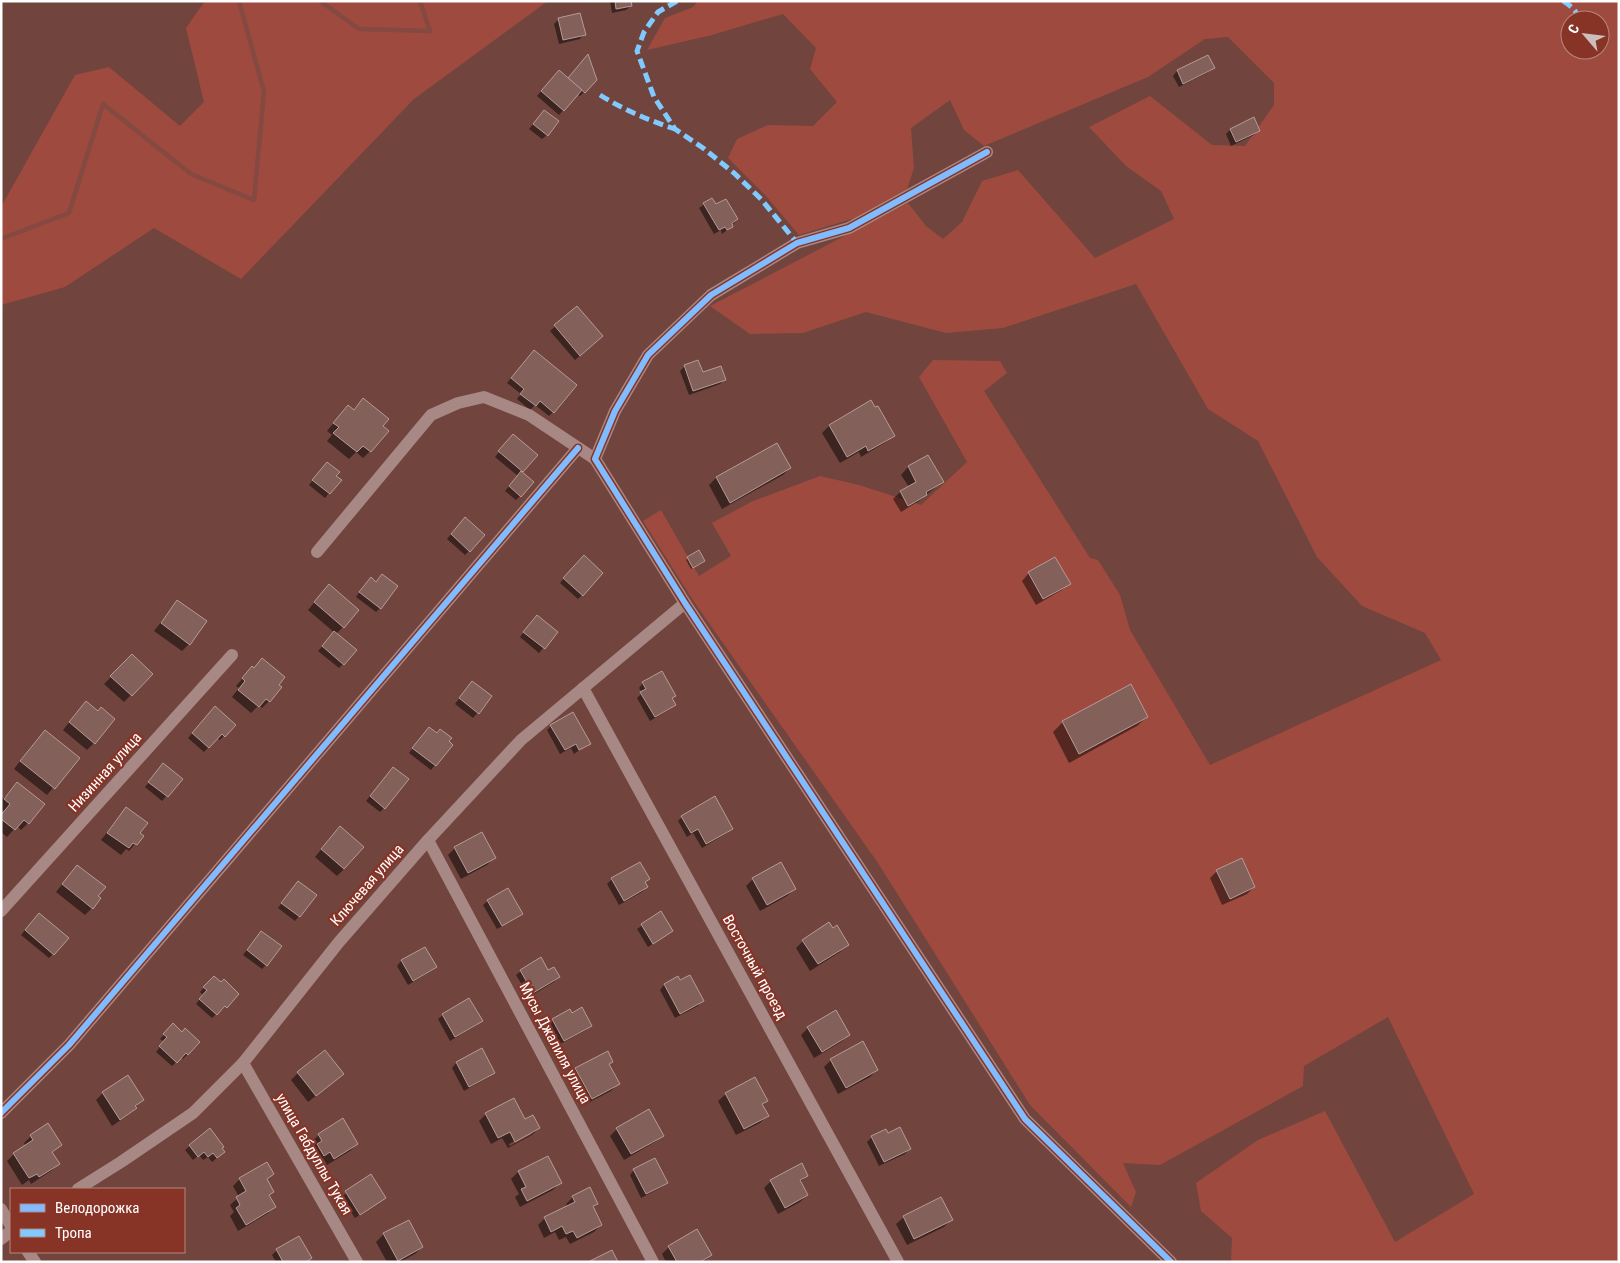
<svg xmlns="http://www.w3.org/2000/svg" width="1620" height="1263" font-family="'Roboto Condensed',sans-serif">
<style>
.green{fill:#9f4a3f;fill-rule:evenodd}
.shadow{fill:#0007;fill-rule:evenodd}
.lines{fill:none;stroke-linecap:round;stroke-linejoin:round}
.stream{stroke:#844940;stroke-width:4.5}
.building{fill:#84605a;stroke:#b59b97}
.minor{stroke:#a78884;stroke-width:12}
.quiet{stroke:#80caff;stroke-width:5;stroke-dasharray:10 5;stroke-linecap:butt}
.cycleway-casing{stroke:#873427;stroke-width:9}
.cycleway{stroke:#80bcff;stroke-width:6}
.labels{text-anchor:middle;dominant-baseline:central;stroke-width:4.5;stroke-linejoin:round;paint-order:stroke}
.street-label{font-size:15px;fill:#fff;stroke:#873427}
</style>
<rect width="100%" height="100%" fill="#71443d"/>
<g class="green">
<polygon points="205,1 548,1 414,99 241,279 154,228 65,287 1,305 1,207 75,75 109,67 180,126 204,102 186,28"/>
<path d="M698,1H1619V1262H1231L1232,1238L1201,1211L1196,1183L1258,1140L1325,1111L1395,1242L1474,1194L1388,1017L1304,1066L1303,1086L1160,1165L1123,1163L1136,1192L1131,1207L1030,1105L878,863L694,602L643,521L661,510L699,576L731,556L712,523L751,502L820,476L859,485L921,505L967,462L919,377L933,360L1000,361L1007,373L984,391L1090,558L1098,560L1120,595L1130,630L1210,765L1441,660L1425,633L1362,606L1317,557L1258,441L1208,409L1136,284L1003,328L946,333L866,312L803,333L750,334L710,306L908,203L926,226L943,239L962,222L982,181L1018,170L1095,258L1174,219L1161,191L1126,166L1089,127L1150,96L1212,145L1245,146L1274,105V83L1228,37L1205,39L1148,77L984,146L964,130L950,100L911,128L914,168L907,189L855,218L799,235L766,196L728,158L737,139L768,125L813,126L837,102L810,69L816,48L783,14L712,35L647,50L665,18L693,7ZM1570,20H1600V50H1570Z"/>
</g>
<g class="shadow">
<polygon points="610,1 630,1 631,6 626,10 612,13"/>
<polygon points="559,19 584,34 580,39 559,44 554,24"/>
<polygon points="1208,57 1213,68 1209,72 1179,87 1173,76 1177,71"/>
<polygon points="554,76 567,79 596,80 580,96 577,94 559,115 537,96"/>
<polygon points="540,116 547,135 542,139 529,129"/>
<polygon points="1254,119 1259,131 1254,135 1231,146 1226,134 1230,130"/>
<polygon points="712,199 716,205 737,219 732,226 722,234 721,230 714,234 699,208"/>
<polygon points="577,307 597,341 575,360 550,331"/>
<polygon points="529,356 553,412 549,416 535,405 530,410 517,399 521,394 507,383"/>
<polygon points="685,366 702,374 724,380 720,384 689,395 680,371"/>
<polygon points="871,402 893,435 886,442 861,457 859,452 840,463 822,433 829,426"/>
<polygon points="356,407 382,426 370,451 363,458 356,452 349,459 327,441 332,435 327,431 341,414 353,411"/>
<polygon points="509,440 536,455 521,472 520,496 516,500 505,491 518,476 495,457"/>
<polygon points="777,445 790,468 783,475 722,509 709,485 716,478"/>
<polygon points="928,456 942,482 919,501 901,512 893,499 900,492 909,487 901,475 908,467"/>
<polygon points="322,468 335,476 329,493 325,498 309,485"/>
<polygon points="461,523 469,551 465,555 447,539"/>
<polygon points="699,552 702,563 691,569 686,560"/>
<polygon points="1055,558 1069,583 1062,590 1036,605 1022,581 1029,573"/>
<polygon points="579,561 582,595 578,599 560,583"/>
<polygon points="366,583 380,608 376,612 356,597"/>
<polygon points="322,593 343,627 336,634 343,664 339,668 318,651 335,633 308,610"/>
<polygon points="177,602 189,644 182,651 154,631"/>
<polygon points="533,621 556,632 539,653 520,637"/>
<polygon points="132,656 151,674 124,702 104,684"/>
<polygon points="252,668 269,701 262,708 259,705 251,713 232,697 239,688 236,686"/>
<polygon points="643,683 675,695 671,699 674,705 670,709 650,721 637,698 642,693 639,688"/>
<polygon points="1130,686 1147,717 1137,726 1069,763 1053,732 1063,722"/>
<polygon points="468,687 491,697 473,718 455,704"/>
<polygon points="79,710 94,743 87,750 63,730"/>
<polygon points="211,712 234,725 220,740 217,738 204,752 188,738"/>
<polygon points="551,726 589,743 574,754 571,748 560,754 547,730"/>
<polygon points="425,733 436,734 435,765 431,770 409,753"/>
<polygon points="38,738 78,758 47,795 14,769"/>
<polygon points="393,768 384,808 380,812 366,801"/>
<polygon points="159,770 181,779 162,801 145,787"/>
<polygon points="17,783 28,823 21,830 17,826 7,837 1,832 1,815 4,812 1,809 1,801"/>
<polygon points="126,809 139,834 142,836 129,851 126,849 121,855 101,840"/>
<polygon points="682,817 732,829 727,833 702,848 693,833 687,837 678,821"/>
<polygon points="333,835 344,869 337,876 315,857"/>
<polygon points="455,848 494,858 487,865 461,879 448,855"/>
<polygon points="640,864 648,879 644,883 647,887 642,892 619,905 607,884 612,879"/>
<polygon points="77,866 96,896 92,908 85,915 56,892"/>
<polygon points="1217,871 1254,887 1247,894 1222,905 1210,878"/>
<polygon points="753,879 794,889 787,896 760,911 746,886"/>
<polygon points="294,887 299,916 295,921 278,908"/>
<polygon points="488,901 521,914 516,918 497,929 483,905"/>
<polygon points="661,913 672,931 648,947 637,929"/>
<polygon points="34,919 53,954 49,958 21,935"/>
<polygon points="257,937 266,965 262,969 243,955"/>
<polygon points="803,941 847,945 840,952 810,971 796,948"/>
<polygon points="424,948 435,967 431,971 408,985 397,966 401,961"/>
<polygon points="521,971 559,977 554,982 529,997 516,975"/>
<polygon points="214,977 237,994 221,1011 220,1010 212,1018 196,1004 203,995 200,992"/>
<polygon points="677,978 702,1001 698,1006 675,1018 660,990 664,985"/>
<polygon points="571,1014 591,1025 586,1030 560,1044 549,1024 553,1020"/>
<polygon points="443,1015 481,1021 477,1025 450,1041 438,1019"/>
<polygon points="173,1025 182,1033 199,1042 183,1059 181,1057 172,1066 156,1052 164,1042 160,1039"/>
<polygon points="808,1028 849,1035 841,1042 814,1058 801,1035"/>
<polygon points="482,1050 493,1073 489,1077 464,1091 452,1068 456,1063"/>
<polygon points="831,1060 877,1070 870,1077 838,1094 824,1067"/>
<polygon points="608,1065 618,1084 611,1091 584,1105 569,1077 576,1069"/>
<polygon points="298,1073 335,1081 308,1102 291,1080"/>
<polygon points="127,1077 142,1100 128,1115 112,1126 96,1100 103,1093"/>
<polygon points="754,1079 766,1101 762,1106 767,1116 760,1123 736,1135 718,1101 726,1094"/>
<path d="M486,1114L525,1121L539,1128L532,1135L508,1148L502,1138L491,1144L479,1121ZM532,1131V1134L510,1146L509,1144Z"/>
<polygon points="617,1129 662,1135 655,1142 624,1160 610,1136"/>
<polygon points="210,1130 221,1148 219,1156 212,1162 208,1157 203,1160 199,1155 193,1160 185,1150"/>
<polygon points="319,1135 357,1144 350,1151 327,1165 323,1158 317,1162 311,1152 315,1148 311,1142"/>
<polygon points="887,1135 909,1149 905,1154 879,1166 867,1142 872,1137"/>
<polygon points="31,1136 60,1145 51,1154 58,1164 51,1171 31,1184 29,1180 22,1185 7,1161 14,1154 26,1147 24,1143"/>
<polygon points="547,1158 560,1183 553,1190 520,1207 515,1197 519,1194 511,1179 518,1172"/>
<polygon points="267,1164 273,1174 266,1180 273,1191 268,1196 275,1207 267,1214 238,1231 230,1216 234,1212 230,1205 239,1197 233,1186 240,1179"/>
<polygon points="634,1170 666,1182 662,1187 641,1198 630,1175"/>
<polygon points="371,1176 384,1198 355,1218 341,1197"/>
<polygon points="807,1176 800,1182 807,1195 800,1202 778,1214 764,1188 771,1181"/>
<polygon points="573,1197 597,1203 593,1208 601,1225 594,1232 570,1244 566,1237 559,1240 555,1232 544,1238 538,1225 545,1218 567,1207 566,1204"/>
<polygon points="904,1217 951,1220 944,1227 907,1245 896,1224"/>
<polygon points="408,1221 422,1247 415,1254 400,1262 387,1262 376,1242 384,1234"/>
<polygon points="299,1237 311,1258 307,1262 276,1262 272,1255 277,1250"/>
<polygon points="669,1247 710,1255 704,1262 666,1262 662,1254"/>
</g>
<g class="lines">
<g class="stream">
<polyline points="320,1 359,29 430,31 420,1"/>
<polyline points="1,239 69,213 103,104 191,174 254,200 264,92 239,1"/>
</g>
</g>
<g class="building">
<polygon points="615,1 631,1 632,6 616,9"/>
<polygon points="580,13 586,35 563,40 558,18"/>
<polygon points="588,54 597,80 585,93 568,78"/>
<polygon points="1208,55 1215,68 1183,84 1177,70"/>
<polygon points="559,70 582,90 564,111 541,91"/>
<polygon points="544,110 559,121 548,136 533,124"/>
<polygon points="1254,117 1260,131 1236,142 1230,129"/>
<polygon points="712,198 716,204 726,199 738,219 732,223 733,227 727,230 725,227 719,230 703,203"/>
<polygon points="577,306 603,336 580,356 554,325"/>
<polygon points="534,350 577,385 554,413 540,401 536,406 520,394 524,389 511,378"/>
<polygon points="698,360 703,372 721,366 726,380 693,391 684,365"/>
<polygon points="363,398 389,419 383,426 389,431 371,452 363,446 357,452 333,433 339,427 333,423 348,405 354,410"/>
<polygon points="871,400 875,407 878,406 895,436 868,451 866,446 847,457 829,425"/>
<polygon points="513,434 538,455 523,472 498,451"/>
<polygon points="777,443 791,468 730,503 716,477"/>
<polygon points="928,455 944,482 926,492 927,495 908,506 900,491 916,482 908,466"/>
<polygon points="327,462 340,472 336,476 342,480 330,494 312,480"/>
<polygon points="521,471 534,482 521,497 509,486"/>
<polygon points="465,517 485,535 470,552 451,534"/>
<polygon points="699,550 705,561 693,568 687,557"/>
<polygon points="584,555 603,573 583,596 563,578"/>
<polygon points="1055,557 1071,584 1043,599 1028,572"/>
<polygon points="382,574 398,586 381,609 359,592 371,577 376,582"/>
<polygon points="329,584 359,610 344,628 314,602"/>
<polygon points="177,600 207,621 190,645 161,623"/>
<polygon points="537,615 558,632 545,649 523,632"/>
<polygon points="334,631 357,650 344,665 322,646"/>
<polygon points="132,654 153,674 132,696 110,676"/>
<polygon points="262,658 285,677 279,685 282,687 270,702 266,699 259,707 238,690 245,681 242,678 252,666 254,668"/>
<polygon points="662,671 676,696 672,698 676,705 655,717 640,692 646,689 642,682"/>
<polygon points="472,681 492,696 479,714 459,698"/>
<polygon points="1131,684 1148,717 1079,754 1062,721"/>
<polygon points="86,701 98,711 101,707 115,719 95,744 69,722"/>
<polygon points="215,706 236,725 225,737 222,734 209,748 192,733"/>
<polygon points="573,712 591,744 579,750 576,744 565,750 550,725"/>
<polygon points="429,727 437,733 440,729 452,738 449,741 453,745 436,766 412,748"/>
<polygon points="45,730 80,758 55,789 20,761"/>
<polygon points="163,763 183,779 168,797 148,782"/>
<polygon points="393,767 409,779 385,809 370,796"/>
<polygon points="17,782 45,804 29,824 24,820 15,830 1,819 1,815 10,804 4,799"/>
<polygon points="715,796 733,829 706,844 698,829 691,833 681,816"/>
<polygon points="126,807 148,823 140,833 144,836 137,845 133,843 129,848 107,833"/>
<polygon points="340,826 364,847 344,869 321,849"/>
<polygon points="482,832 496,858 468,873 454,847"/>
<polygon points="1242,858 1255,887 1230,899 1216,870"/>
<polygon points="640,862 650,879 645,882 648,887 624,901 611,878"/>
<polygon points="781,862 796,889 767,905 752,878"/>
<polygon points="77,865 106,887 98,896 101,898 93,909 62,884"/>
<polygon points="298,881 317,895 300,917 281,903"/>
<polygon points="508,888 523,914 502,926 487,900"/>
<polygon points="661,911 673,931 653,944 641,924"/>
<polygon points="39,913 69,938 54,955 25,930"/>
<polygon points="829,922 833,928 837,925 849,945 818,964 802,940"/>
<polygon points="261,931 282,946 267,966 247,950"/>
<polygon points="425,947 437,967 413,981 401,960"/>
<polygon points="541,957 548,970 554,967 560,977 533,993 520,970"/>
<polygon points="690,975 704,1001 680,1014 664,984 678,976 680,980"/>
<polygon points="214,976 221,982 224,979 239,994 227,1008 225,1006 217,1015 199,999 207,990 203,987"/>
<polygon points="469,998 483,1021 455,1037 442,1014"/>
<polygon points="582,1007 592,1026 564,1041 552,1019 570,1009 572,1013"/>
<polygon points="836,1010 850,1035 822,1052 807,1027"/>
<polygon points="173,1023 182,1032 185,1028 200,1042 188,1055 186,1053 177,1063 159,1046 167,1037 163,1034"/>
<polygon points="863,1041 878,1070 846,1088 830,1059"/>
<polygon points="482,1048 495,1073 469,1087 456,1062"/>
<polygon points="325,1050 344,1074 316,1096 297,1072"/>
<polygon points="608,1051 613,1062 609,1064 620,1084 592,1099 575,1068"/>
<polygon points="128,1075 144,1100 135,1106 137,1108 120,1120 102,1092"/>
<polygon points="755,1077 768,1101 762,1104 769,1116 744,1129 725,1093"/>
<polygon points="514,1098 525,1119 533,1115 540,1128 515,1142 510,1132 498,1138 485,1113"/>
<polygon points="649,1109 664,1136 631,1154 616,1128"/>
<polygon points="343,1118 358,1144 334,1159 330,1152 324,1156 317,1144 322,1141 318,1134"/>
<polygon points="48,1123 62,1145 52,1152 60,1164 39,1177 37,1174 29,1178 13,1153 33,1140 30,1135"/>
<polygon points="900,1127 911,1149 884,1162 871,1136 886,1129 888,1133"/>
<polygon points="210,1128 224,1147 222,1148 225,1152 217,1158 213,1153 208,1157 204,1152 198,1157 189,1145"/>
<polygon points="548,1156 562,1183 527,1201 521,1189 526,1187 518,1171"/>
<polygon points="655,1158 668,1183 646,1194 633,1169"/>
<polygon points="267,1162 274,1174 267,1179 274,1192 269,1195 276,1207 246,1225 236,1208 240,1205 236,1197 246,1191 239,1178"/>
<polygon points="802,1163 808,1176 800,1180 808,1195 785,1208 770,1180"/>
<polygon points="371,1174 386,1198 360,1215 345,1191"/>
<polygon points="590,1187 598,1204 593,1206 602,1225 577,1238 573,1231 566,1234 562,1226 551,1232 544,1217 575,1202 572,1196"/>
<polygon points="941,1197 953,1220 914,1239 903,1216"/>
<polygon points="409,1220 423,1247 398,1261 383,1233"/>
<polygon points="697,1229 712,1255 700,1262 677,1262 668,1246"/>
<polygon points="299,1236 312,1258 306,1262 283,1262 276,1249"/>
<polygon points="612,1250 618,1262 588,1262"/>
</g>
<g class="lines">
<g class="minor">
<polyline points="987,152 849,228 797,243 711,295 648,355 615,411 595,459 685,603 1025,1119 1171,1262"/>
<polyline points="317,552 431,415 458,403 484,397 529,415 595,459"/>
<polyline points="583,688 898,1262"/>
<polyline points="428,840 653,1262"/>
<polyline points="1,911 232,655"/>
<polyline points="243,1063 357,1262"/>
<polyline points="1,1113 69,1045 578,448"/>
<polyline points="78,1189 121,1162 193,1113 243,1063 339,942 428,840 521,740 685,603"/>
<polyline points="1,1209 11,1226"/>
<polyline points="1,1239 11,1231"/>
<polyline points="28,1252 35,1262"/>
</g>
<g class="quiet">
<polyline points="677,1 658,12 644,32 637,51 654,97 675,129 703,148 734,173 761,199 797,243"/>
<path d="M1563,1C1571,6 1576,10 1580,20"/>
<path d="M600,95C624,110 648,120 675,129"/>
</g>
<g class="cycleway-casing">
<g id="cycleway">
<polyline points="987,152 849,228 797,243 711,295 648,355 615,411 595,459 685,603 1025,1119 1171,1262"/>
<polyline points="1,1113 69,1045 578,448"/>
</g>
</g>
<use href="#cycleway" class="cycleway"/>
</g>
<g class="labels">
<g class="street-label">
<text transform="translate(105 772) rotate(-48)">Низинная улица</text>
<text transform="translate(367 885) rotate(-49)">Ключевая улица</text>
<text transform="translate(755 967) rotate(61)">Восточный проезд</text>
<text transform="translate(555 1043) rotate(62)">Мусы Джалиля улица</text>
<text transform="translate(314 1154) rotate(60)">улица Габдуллы Тукая</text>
</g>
</g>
<rect width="1620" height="1263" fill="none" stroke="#ffffff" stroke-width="5"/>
<rect x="10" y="1188" width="175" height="65" fill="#873427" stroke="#b7857d"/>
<rect x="20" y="1204" width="25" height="8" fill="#80bcff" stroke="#b7857d"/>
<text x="55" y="1213" font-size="15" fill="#ffffff">Велодорожка</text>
<rect x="20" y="1229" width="25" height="8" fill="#80caff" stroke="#b7857d"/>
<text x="55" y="1238" font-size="15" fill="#ffffff">Тропа</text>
<g transform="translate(1585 35) rotate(298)"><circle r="24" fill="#873427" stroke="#b7857d"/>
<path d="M0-4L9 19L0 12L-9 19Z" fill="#cdbebb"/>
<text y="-8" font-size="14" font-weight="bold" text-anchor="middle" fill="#ffffff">С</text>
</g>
</svg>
